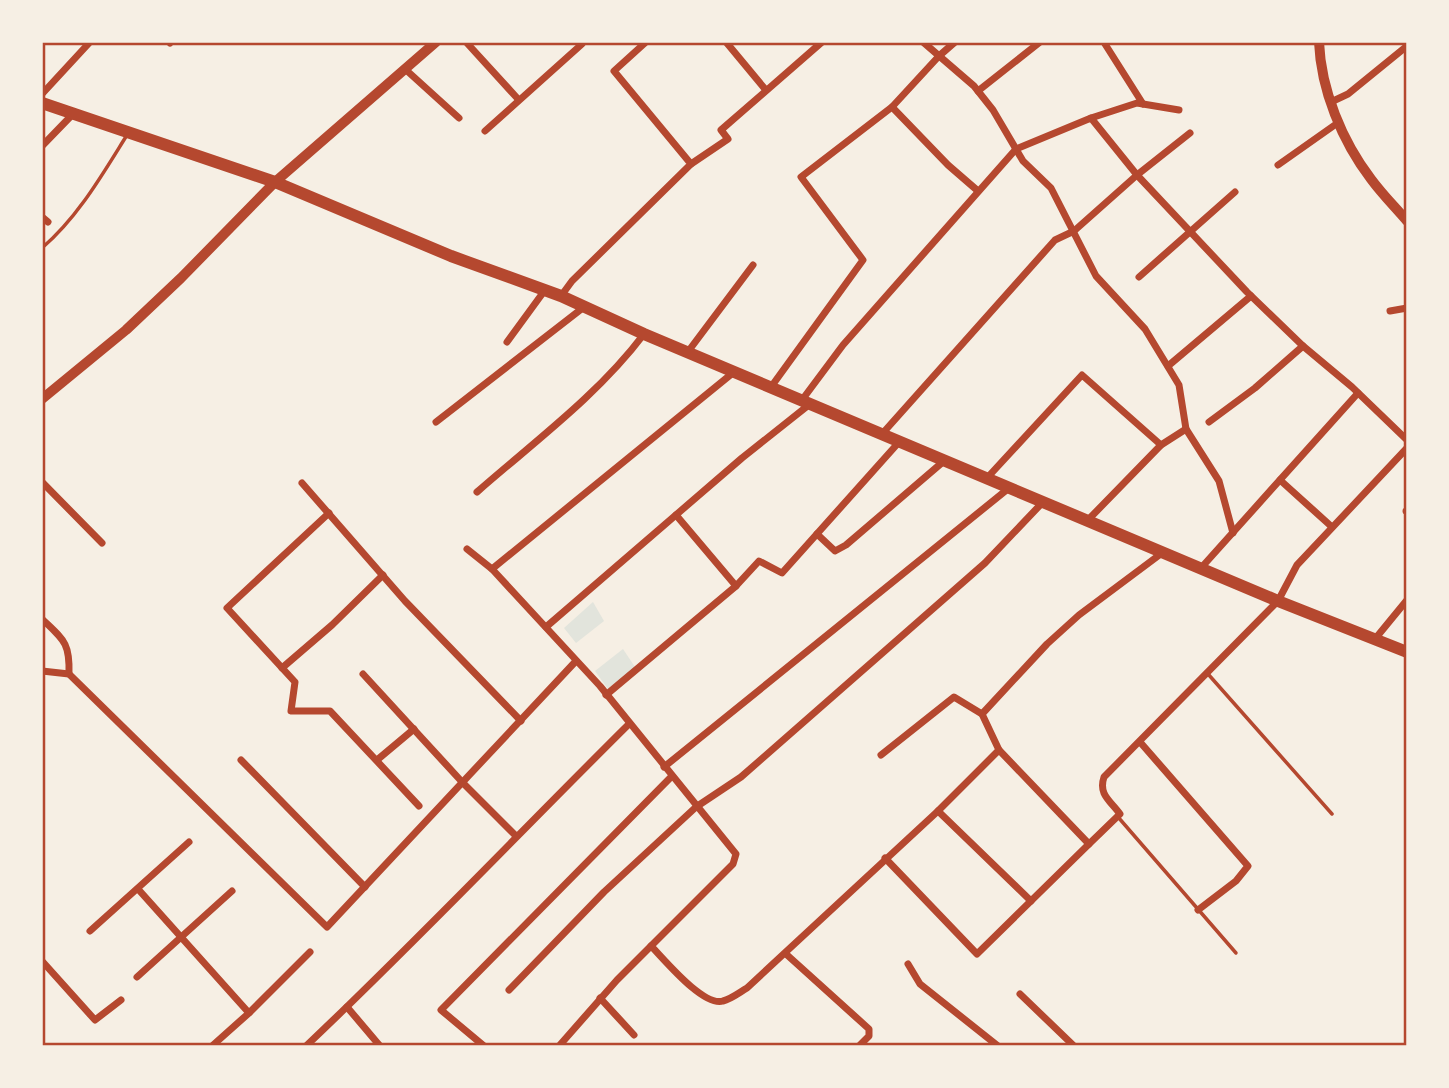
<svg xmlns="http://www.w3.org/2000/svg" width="1449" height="1088" font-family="'Varela Round',sans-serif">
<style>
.green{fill:#e2e4dc}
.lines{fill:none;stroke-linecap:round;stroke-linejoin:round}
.service{stroke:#b5482f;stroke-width:3.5}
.minor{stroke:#b5482f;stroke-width:7}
.tertiary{stroke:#b5482f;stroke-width:10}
.primary{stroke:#b5482f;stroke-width:12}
.neatline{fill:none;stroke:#b5482f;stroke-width:2.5}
</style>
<rect width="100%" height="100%" fill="#f6efe4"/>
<g class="green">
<polygon points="593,602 604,621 576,643 564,628"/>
<polygon points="623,649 635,667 608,689 595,671"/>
</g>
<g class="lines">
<g class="service">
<path d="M42,248C78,217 102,175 127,135"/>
<polyline points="1208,674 1332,814"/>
<polyline points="1118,817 1236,953"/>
</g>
<g class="minor">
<polyline points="169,42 170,43"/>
<polyline points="466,42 518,99"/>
<polyline points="726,42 765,89"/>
<polyline points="923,42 974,86 993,110 1023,161 1051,188 1096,276 1145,329 1179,385 1186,429 1219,481 1233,533"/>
<polyline points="1105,44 1143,104"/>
<polyline points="405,69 459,118"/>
<polyline points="978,91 1040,42"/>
<polyline points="42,94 90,42"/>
<polyline points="1331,102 1348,94 1407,46"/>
<polyline points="892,107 939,56 955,42"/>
<polyline points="1091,118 1137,103 1179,110"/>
<polyline points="485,131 582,44"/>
<polyline points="42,146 73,114"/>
<polyline points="691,164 728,139 721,130 822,42"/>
<polyline points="1278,165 1339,122"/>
<polyline points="42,217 48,222"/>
<polyline points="1139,277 1235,192"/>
<polyline points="561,296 572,281 691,164 614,71 646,42"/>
<polyline points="1390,311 1407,308"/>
<polyline points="507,342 545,290"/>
<polyline points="687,353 753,265"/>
<polyline points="1168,366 1251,296"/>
<polyline points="771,387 863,260 801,177 892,107 948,165 978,191"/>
<polyline points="802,400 843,345 1016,149 1091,118 1137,175 1247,292 1303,346 1352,387 1407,440"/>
<polyline points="436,422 584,307"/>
<polyline points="1209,422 1255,388 1303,346"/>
<polyline points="882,434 1055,240 1074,231 1137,175 1190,133"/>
<polyline points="987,478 1082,375 1161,445"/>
<polyline points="1280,480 1332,527"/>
<polyline points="42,482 102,543"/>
<polyline points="302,483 405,601 521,721"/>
<path d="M477,492C534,442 598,395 644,334"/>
<polyline points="1406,511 1407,511"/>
<polyline points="329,513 227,608 295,682 291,711 330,711 419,806"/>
<polyline points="676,515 736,586"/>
<polyline points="1087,521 1161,445 1186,429"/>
<polyline points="817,534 835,551 846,545 944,461"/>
<polyline points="467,549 492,569 600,686 736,854 733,864 617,980 559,1046"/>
<polyline points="1201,568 1358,393"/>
<polyline points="492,569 734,372"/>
<path d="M42,619C64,640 70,643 69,674"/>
<polyline points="546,627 742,458 810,404"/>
<polyline points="1375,639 1407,600"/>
<polyline points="282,668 332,625 383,575"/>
<polyline points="42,671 69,674 327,927 576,661"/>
<polyline points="363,674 463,783 516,836"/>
<polyline points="606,695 736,586 759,561 782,573 900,441"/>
<polyline points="982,714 1047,644 1079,615 1162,553"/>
<polyline points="1140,742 1248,866 1236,881 1198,910"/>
<polyline points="881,755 954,697 982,714 999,750"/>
<polyline points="241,760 365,887"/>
<polyline points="377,760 414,729"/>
<polyline points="664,767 1009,488"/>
<polyline points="938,811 1031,901"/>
<polyline points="885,858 977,954 1089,844"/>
<polyline points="138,889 249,1013"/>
<polyline points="90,931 189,842"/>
<path d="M651,946C664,959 703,1007 723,1001C731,999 740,992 747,988L938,811L999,750L1089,844L1120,814C1111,801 1098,795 1104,777L1278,601L1297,565L1407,448"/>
<polyline points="786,954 869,1029 869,1036 859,1046"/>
<polyline points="42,961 95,1020 121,1000"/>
<polyline points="908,964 920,984 998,1046"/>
<polyline points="137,977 232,891"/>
<polyline points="509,990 604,892 696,807 741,777 985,563 1043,502"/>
<polyline points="1020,994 1074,1046"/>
<polyline points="600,998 634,1035"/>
<polyline points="347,1007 380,1046"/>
<polyline points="212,1046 249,1013 310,952"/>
<path d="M306,1046C416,942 521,831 629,724"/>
<polyline points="484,1046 441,1010 672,776"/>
</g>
<g class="tertiary">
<path d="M1319,42C1321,90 1342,141 1371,179C1382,194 1395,207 1407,221"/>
<polyline points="42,399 126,330 181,278 275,182 436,42"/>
</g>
<polyline class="primary" points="42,103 275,182 451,256 561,296 644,334 1278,601 1407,652"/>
</g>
<rect width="1449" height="1088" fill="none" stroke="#f6efe4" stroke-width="88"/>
<rect x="44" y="44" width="1361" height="1000" class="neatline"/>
</svg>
